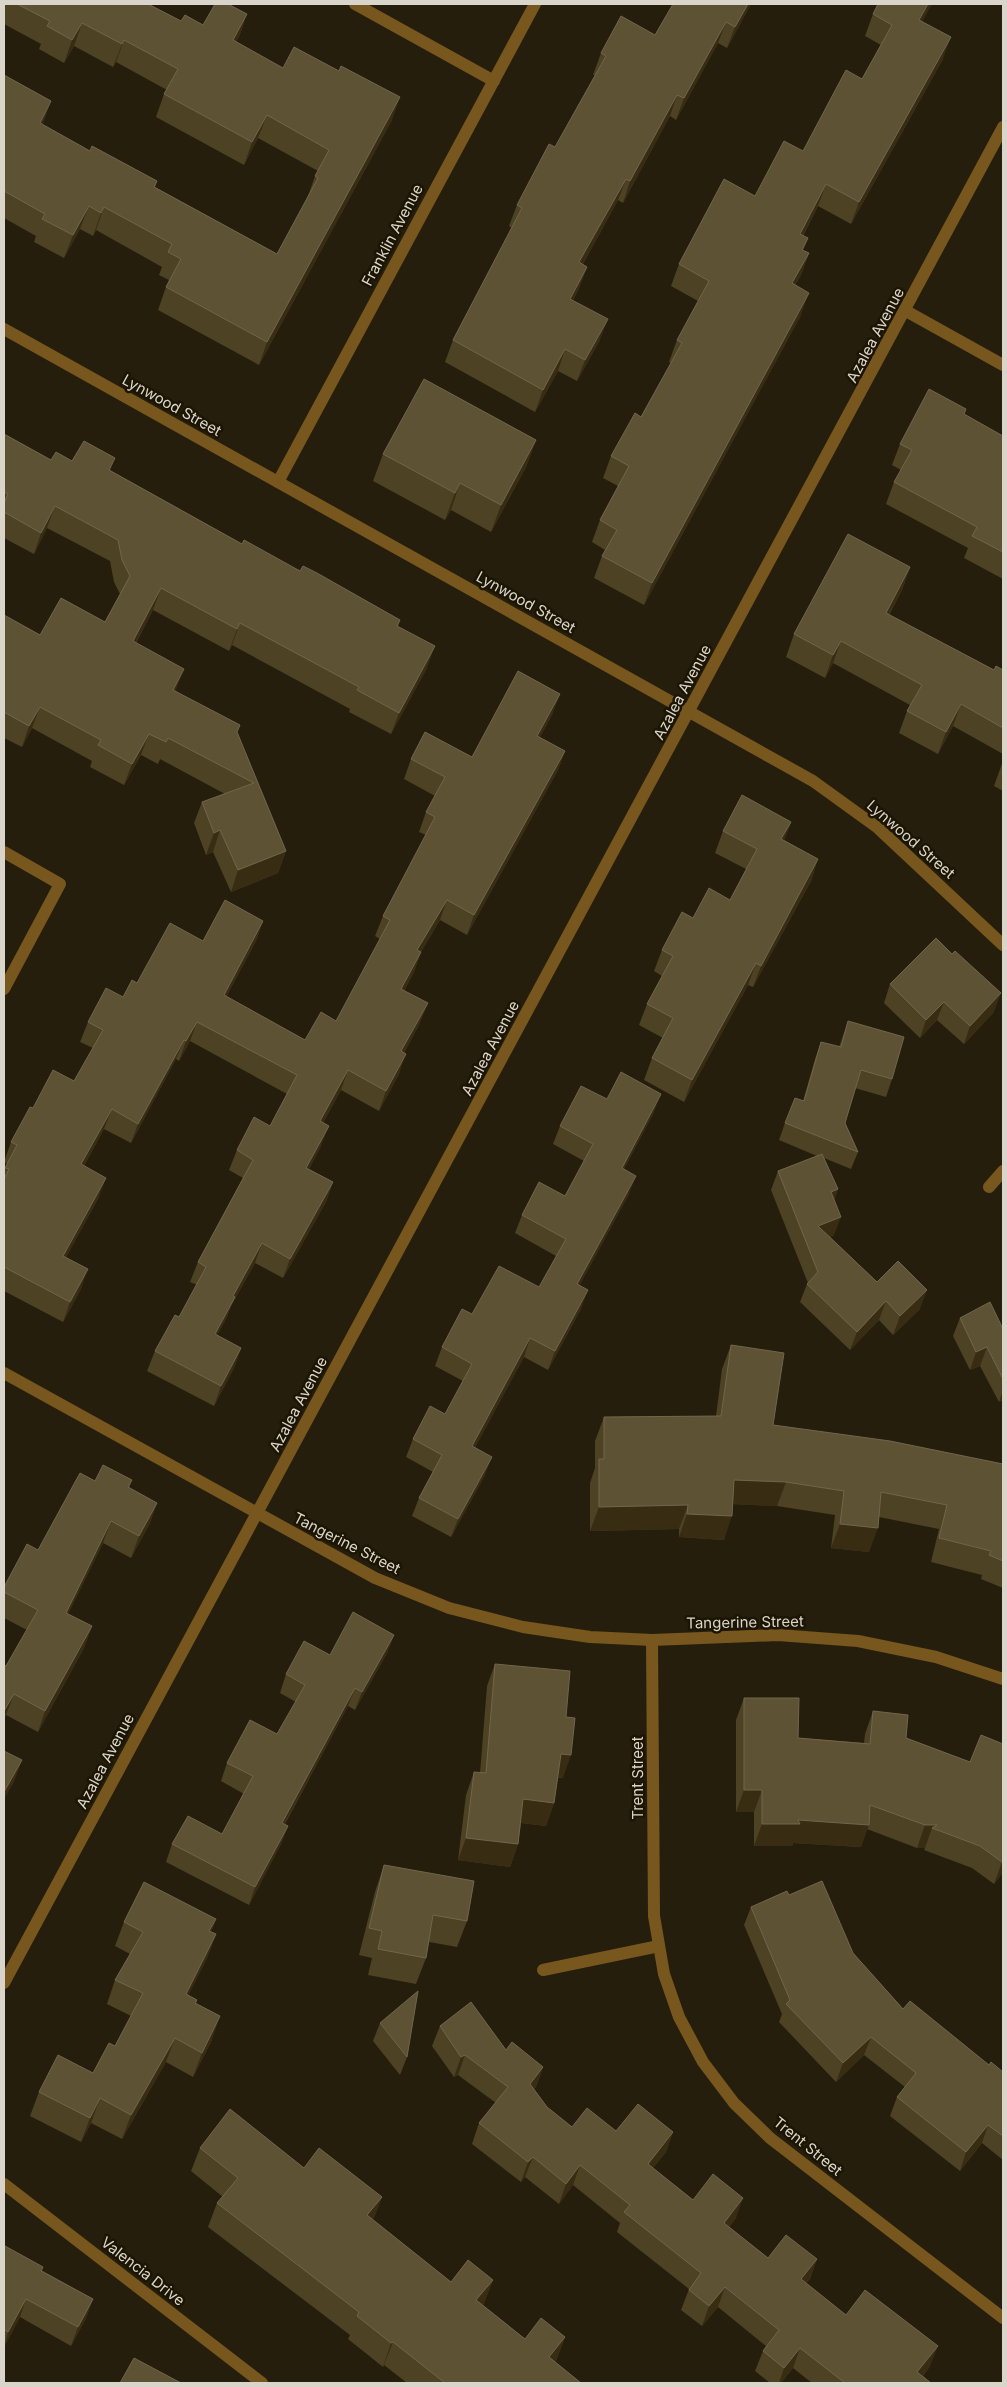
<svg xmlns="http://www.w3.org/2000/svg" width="1007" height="2387" font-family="Inter,sans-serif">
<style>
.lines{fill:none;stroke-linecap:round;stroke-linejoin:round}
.minor{stroke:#77571e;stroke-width:12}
.wall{fill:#4e4224}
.shaded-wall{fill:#382d13}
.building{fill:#5e5235;stroke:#71664d}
.labels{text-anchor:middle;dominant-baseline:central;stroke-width:5;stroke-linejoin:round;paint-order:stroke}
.street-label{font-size:15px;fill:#dad5ca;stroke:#1c1504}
</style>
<rect width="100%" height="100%" fill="#261e0c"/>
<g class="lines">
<g class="minor">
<polyline points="355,4 494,81"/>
<polyline points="906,311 1003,365"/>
<polyline points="4,329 813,781 878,828 1003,945"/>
<polyline points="278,482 535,4"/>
<polyline points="4,852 60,884 4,989"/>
<polyline points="989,1187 1003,1171"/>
<polyline points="4,1373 375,1578 449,1608 523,1627 590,1637 652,1640 778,1635 858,1641 936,1657 1003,1679"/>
<polyline points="652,1640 654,1916 664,1974 679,2017 703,2062 734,2103 770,2138 1003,2318"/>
<polyline points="543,1970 659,1946"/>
<polyline points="4,1983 1003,127"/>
<polyline points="4,2184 262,2383"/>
</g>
</g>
<g class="wall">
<polygon points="4,4 148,4 181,21 203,25 247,14 239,37 236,42 283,68 392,120 259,365 158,310 166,287 169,280 159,275 162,267 96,230 93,236 80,229 64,258 34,242 36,236 4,218 4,75 43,125 90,151 157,181 155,187 277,254 307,199 315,176 318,171 258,138 244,165 156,117 164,94 167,90 116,62 113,67 74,46 64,63 39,49 41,44 4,24"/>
<polygon points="751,4 727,48 718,43 676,120 670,116 623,203 618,200 583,264 587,267 579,288 573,300 600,340 577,381 558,371 535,412 445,362 453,340 512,228 509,226 517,205 555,147 595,75 593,75 601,53"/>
<polygon points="873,14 922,21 943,59 851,224 818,206 803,236 808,238 803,250 809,253 801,275 795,285 801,315 644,605 594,578 602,556 605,550 592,542 600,520 618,486 603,478 611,456 641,417 671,363 669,362 677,340 698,301 671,286 679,264 755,196 803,151 862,79 881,45 865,36"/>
<polygon points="964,414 1003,436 1003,579 964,558 968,548 886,504 894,482 901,470 892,465 900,444"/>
<polygon points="4,434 51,460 72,461 111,471 242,544 300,571 400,620 398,626 427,668 391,734 349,712 350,709 232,645 229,651 153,610 136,643 175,691 237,733 286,851 278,873 231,892 213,852 206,855 194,823 202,802 225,794 160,759 158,764 141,755 124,785 90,767 92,761 32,728 22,747 4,738 4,615 40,635 105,622 120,594 114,582 110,561 47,528 34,554 4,538"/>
<polygon points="536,440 526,467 491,532 451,510 445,520 373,481 383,454"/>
<polygon points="910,567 902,590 889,615 994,670 1003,670 1003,754 953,726 938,754 899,733 907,711 910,705 833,663 825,678 786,657 794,634"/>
<polygon points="553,713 540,737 565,751 558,770 467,935 440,920 421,952 414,972 404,991 420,1023 404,1053 399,1074 379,1111 341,1090 323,1123 321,1146 309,1169 333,1182 326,1202 283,1278 255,1263 231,1306 227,1317 217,1335 241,1348 234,1368 214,1406 147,1371 155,1351 179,1317 197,1285 190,1282 198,1262 243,1178 229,1170 237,1150 270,1126 287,1094 190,1041 179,1061 176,1059 131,1143 104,1129 84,1166 99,1197 66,1257 81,1289 63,1322 4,1291 4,1172 8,1164 4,1162 11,1142 33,1108 74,1081 93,1048 80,1042 88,1022 123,997 137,983 203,941 263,921 256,941 226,997 305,1040 336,1021 380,939 375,936 383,916 426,835 419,832 426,812 435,796 404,779 411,759 472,757"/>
<polygon points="1003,761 1003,791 994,786"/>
<polygon points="791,822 784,840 818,859 811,881 753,987 748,985 684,1102 644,1080 652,1058 663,1038 639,1025 647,1004 662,976 654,971 662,950 693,918 730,900 746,869 715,853 723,831"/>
<polygon points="890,984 994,1012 964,1044 937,1020 920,1038 884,1003"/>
<polygon points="848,1021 892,1079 886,1097 855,1088 845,1123 858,1152 851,1169 824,1158 838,1189 834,1200 834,1235 830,1237 877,1282 920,1309 893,1335 879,1320 850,1350 800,1302 807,1284 808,1283 771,1190 778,1171 817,1156 779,1140 785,1123 803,1101 815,1059 821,1042 839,1047"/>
<polygon points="607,1099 654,1112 624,1169 629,1194 579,1286 581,1309 548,1370 524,1357 475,1447 485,1475 451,1537 412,1516 419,1498 433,1472 406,1457 413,1439 445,1414 463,1381 435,1366 442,1347 472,1314 539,1287 556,1256 515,1233 522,1215 565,1196 584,1161 553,1144 560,1126"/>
<polygon points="960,1318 1003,1329 1003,1400 999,1402 980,1366 970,1370 953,1336"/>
<polygon points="731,1345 773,1425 1003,1464 1003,1588 981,1579 982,1575 931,1562 939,1529 879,1517 869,1552 831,1548 835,1515 777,1506 733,1504 724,1540 679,1537 679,1529 590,1531 590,1483 595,1468 595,1441 604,1417 716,1416 722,1369"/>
<polygon points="132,1480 129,1488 157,1503 149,1525 131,1558 103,1543 68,1614 92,1626 84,1648 38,1732 6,1715 4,1719 4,1665 6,1666 27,1630 4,1618 4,1587 38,1550 95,1481"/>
<polygon points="394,1635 387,1653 355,1710 348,1706 285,1824 288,1826 281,1844 249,1905 166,1862 172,1844 222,1834 244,1794 221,1781 227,1763 277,1734 296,1702 280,1693 286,1674 330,1655"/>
<polygon points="495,1664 566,1717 563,1778 558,1778 554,1803 546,1826 521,1823 518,1844 510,1867 458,1860 466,1795 474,1772 480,1773 487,1686"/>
<polygon points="744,1698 798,1738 864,1743 865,1734 873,1711 906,1738 970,1762 1003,1744 1003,1872 994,1884 972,1868 924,1850 925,1848 917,1848 867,1829 861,1847 793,1843 792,1846 754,1846 754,1812 736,1812 736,1720"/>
<polygon points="384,1865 467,1921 457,1947 429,1942 426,1958 416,1984 368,1975 372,1958 359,1955 375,1892"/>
<polygon points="789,1895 853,1953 903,2009 989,2065 1003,2072 1003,2160 982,2143 960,2171 890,2116 897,2097 905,2087 864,2055 836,2082 779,2022 782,2014 744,1925 751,1907"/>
<polygon points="216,1919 211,1932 216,1934 207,1958 188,1995 197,2000 196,2004 212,2040 193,2077 166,2062 122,2139 91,2123 81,2142 30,2116 39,2092 93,2073 115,2046 131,2016 107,2004 115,1980 130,1954 115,1946 124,1922"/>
<polygon points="380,2023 407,2057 400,2075 373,2041"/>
<polygon points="440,2026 506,2050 543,2067 536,2087 534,2089 547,2107 572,2127 616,2131 673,2132 666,2152 653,2168 693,2200 736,2218 729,2227 768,2258 817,2259 810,2279 806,2283 846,2315 930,2366 923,2376 931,2383 812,2383 793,2368 781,2383 770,2383 755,2371 763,2351 766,2346 718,2307 702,2326 681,2310 689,2289 617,2232 620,2223 573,2185 559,2204 525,2177 521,2182 472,2144 479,2123 496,2103 458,2075 454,2077 432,2046"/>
<polygon points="200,2148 304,2168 382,2197 373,2220 451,2282 493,2280 484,2303 483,2305 525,2339 565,2337 556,2361 555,2362 581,2383 407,2383 384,2365 383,2367 348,2339 350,2335 208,2227 217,2203 223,2197 191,2171"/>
<polygon points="4,2249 93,2299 86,2318 71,2346 20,2317 4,2347"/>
</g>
<g class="shaded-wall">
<polygon points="748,4 751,4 727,48 735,27"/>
<polygon points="928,4 932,4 911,42 919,20"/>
<polygon points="247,14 239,37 225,63 233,40"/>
<polygon points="726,22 718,43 676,120 684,98"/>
<polygon points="82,23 74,46 64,63 72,40"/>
<polygon points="951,37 943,59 851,224 859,202"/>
<polygon points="124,40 116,62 113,67 122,44"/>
<polygon points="677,95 670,116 623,203 630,181"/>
<polygon points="400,97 392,120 259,365 267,342"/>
<polygon points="51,101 43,124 32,146 40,123"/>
<polygon points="267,115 258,138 244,165 252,142"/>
<polygon points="626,179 618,200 572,284 579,262"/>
<polygon points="826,184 818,206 792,256 800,234"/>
<polygon points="89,206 80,229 64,258 73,235"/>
<polygon points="104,207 96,230 93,236 101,213"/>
<polygon points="809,253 801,275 784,305 792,283"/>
<polygon points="587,267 579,288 562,320 570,299"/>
<polygon points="809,293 801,315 644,605 652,583"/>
<polygon points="608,319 600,340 577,381 585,360"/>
<polygon points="565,349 558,371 535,412 543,390"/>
<polygon points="536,440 526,467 491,532 501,505"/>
<polygon points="115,458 107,480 109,470"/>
<polygon points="460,483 451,510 445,520 455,493"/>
<polygon points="55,506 47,528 34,554 41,533"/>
<polygon points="910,567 902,590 877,635 886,613"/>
<polygon points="161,588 153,610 125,663 133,641"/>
<polygon points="240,623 232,645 229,651 237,629"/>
<polygon points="841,641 833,663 825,678 833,655"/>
<polygon points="435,646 427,668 391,734 399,713"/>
<polygon points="184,669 176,690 165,711 173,690"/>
<polygon points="560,694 553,713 530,756 537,736"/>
<polygon points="961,704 953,726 938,754 946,732"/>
<polygon points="40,707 32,728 22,747 29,726"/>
<polygon points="149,734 141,755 124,785 132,764"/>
<polygon points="565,751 558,770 467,935 474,915"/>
<polygon points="791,822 783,844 781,839"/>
<polygon points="220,830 213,852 206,855 214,833"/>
<polygon points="286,851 278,873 231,892 238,870"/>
<polygon points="818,859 811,881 753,987 761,966"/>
<polygon points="447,900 440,920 410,970 417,950"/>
<polygon points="263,921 256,941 216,1015 224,995"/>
<polygon points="421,952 414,972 394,1009 401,989"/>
<polygon points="756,963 748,985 684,1102 692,1080"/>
<polygon points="1001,993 994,1012 964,1044 970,1026"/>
<polygon points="944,1002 937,1020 920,1038 926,1020"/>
<polygon points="428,1003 420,1023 394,1071 401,1051"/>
<polygon points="197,1022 190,1041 179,1061 186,1041"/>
<polygon points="184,1040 176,1059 131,1143 138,1124"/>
<polygon points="406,1054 399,1074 379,1111 386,1091"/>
<polygon points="348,1070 341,1090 313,1141 320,1121"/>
<polygon points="661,1094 654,1112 615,1186 622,1168"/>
<polygon points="112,1109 104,1129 74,1184 81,1164"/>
<polygon points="329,1126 321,1146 299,1188 306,1168"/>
<polygon points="636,1176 629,1194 570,1303 577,1284"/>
<polygon points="106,1178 99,1197 56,1276 63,1256"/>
<polygon points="333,1182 326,1202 283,1278 290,1259"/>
<polygon points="838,1189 831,1207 831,1192"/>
<polygon points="841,1217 834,1235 812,1244 818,1226"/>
<polygon points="262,1243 255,1263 231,1306 227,1317 208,1353 215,1334 233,1296"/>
<polygon points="88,1269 81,1289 63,1322 70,1302"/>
<polygon points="588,1290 581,1309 548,1370 555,1351"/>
<polygon points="927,1290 920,1309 893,1335 900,1316"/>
<polygon points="886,1301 879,1320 850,1350 857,1332"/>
<polygon points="530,1338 524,1357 466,1465 472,1446"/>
<polygon points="987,1347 980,1366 970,1370 976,1352"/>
<polygon points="241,1348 234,1368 214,1406 221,1386"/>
<polygon points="1003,1390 1003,1400 999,1402"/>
<polygon points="492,1457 485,1475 451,1537 458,1519"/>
<polygon points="734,1480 786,1482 777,1506 726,1504"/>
<polygon points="157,1503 149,1525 131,1558 139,1536"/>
<polygon points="688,1505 679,1529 590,1531 599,1507"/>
<polygon points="687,1514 732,1516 724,1540 679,1537"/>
<polygon points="111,1521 103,1543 58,1634 66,1613"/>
<polygon points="840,1524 878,1528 869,1552 831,1548"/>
<polygon points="92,1626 84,1648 38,1732 45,1711"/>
<polygon points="394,1635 387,1653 355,1710 362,1692"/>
<polygon points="355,1688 348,1706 275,1841 282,1823"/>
<polygon points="14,1694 6,1715 4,1719 4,1711"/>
<polygon points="561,1754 571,1755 563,1778 553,1777"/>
<polygon points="22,1760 14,1782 4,1799 4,1792"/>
<polygon points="744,1790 762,1790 754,1812 736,1812"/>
<polygon points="523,1799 554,1803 546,1826 515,1822"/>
<polygon points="798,1820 869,1825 861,1847 793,1843 792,1846 754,1846 762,1824"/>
<polygon points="925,1825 937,1825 932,1828 925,1848 917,1848"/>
<polygon points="288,1826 281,1844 249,1905 255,1887"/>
<polygon points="466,1838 518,1844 510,1867 458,1860"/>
<polygon points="1003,1861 1003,1872 994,1884 1002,1862"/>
<polygon points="216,1919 207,1944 209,1931"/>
<polygon points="216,1934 207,1958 177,2018 186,1994"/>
<polygon points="220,2016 212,2040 193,2077 202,2053"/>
<polygon points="871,2037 864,2055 836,2082 843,2063"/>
<polygon points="175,2038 166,2062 122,2139 131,2115"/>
<polygon points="465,2055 458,2075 454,2077 461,2057"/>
<polygon points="543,2067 536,2087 523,2104 530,2084"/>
<polygon points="100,2098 91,2123 81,2142 90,2118"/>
<polygon points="988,2125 982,2143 960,2171 966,2152"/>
<polygon points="673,2132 666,2152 640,2184 648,2164"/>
<polygon points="533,2157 525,2177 521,2182 528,2162"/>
<polygon points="580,2165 573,2185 559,2204 566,2184"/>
<polygon points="382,2197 373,2220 367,2215"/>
<polygon points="743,2198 736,2218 716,2243 724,2223"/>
<polygon points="817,2259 810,2279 793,2299 801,2279"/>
<polygon points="493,2280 484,2303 468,2324 476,2300"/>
<polygon points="725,2287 718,2307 702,2326 709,2306"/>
<polygon points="26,2299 20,2317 4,2347 8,2332"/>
<polygon points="93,2299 86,2318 71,2346 78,2327"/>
<polygon points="565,2337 556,2361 540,2381 549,2357"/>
<polygon points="393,2342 384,2365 383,2367 391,2343"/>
<polygon points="938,2346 930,2366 917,2383 917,2372"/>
<polygon points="800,2348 793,2368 781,2383 779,2383 784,2368"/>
</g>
<g class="building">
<polygon points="17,4 148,4 181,21 185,15 203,25 215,4 228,4 247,14 233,40 283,68 294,47 339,71 341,66 400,97 267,342 166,287 181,259 168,252 172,244 104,207 101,213 89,206 73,235 42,219 45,214 4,191 4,75 51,101 40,123 90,151 92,146 157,181 154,187 277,254 318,178 315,176 329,150 267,115 252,142 164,94 178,69 124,40 122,44 82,23 72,40 47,26 50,21"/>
<polygon points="673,4 748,4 735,27 726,22 684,98 677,95 630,181 626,179 579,262 587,267 570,299 608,319 585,360 565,349 543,390 453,340 522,208 517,205 549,144 555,147 606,56 601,53 621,16 655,35"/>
<polygon points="878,4 928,4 919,20 951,37 859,202 826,184 800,234 808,238 802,250 809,253 792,283 809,293 652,583 602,556 617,530 600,520 629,466 611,456 635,413 641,417 682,343 677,340 709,281 679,264 724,179 755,196 784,141 803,151 846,70 862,79 892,25 873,14"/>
<polygon points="424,379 536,440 501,505 460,483 455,493 383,454"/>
<polygon points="929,389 966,409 964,414 1003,436 1003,552 972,536 977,527 894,482 912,450 900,444"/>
<polygon points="4,434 51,460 56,452 72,461 84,441 115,458 109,470 242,544 244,540 300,571 303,566 317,573 400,620 397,626 435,646 399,713 357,690 359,687 240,623 237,629 161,588 133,641 184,669 173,690 240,725 237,732 286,851 238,870 220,830 214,833 202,802 254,783 168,738 166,742 149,734 132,764 98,745 101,740 40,707 29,726 4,712 4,615 40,635 61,598 105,622 130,576 122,560 118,540 55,506 41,533 4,512 4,503 8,494 4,492"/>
<polygon points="848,534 910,567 886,613 994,670 996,666 1003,670 1003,728 961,704 946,732 907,711 922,685 841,641 833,655 794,634"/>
<polygon points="518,671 560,694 537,736 565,751 474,915 447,900 417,950 421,952 401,989 428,1003 401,1051 406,1054 386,1091 348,1070 320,1121 329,1126 306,1168 333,1182 290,1259 262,1243 233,1296 235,1297 215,1334 241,1348 221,1386 155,1351 175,1315 179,1317 206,1267 198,1262 253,1160 237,1150 254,1117 270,1126 297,1075 197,1022 186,1041 184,1040 138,1124 112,1109 81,1164 106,1178 63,1256 88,1269 70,1302 4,1267 4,1179 9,1169 5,1168 17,1145 11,1142 30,1107 33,1108 53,1070 74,1081 103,1030 88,1022 106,988 123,997 132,980 137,983 170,923 203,941 225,900 263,921 224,995 305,1040 321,1012 336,1021 390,920 383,916 435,817 426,812 445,777 411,759 425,732 472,757"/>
<polygon points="742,795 791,822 781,839 818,859 761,966 756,963 692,1080 652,1058 673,1018 647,1004 673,956 662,950 682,912 693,918 709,888 730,900 757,849 723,831"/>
<polygon points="936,938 952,954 955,951 1001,993 970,1026 944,1002 926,1020 890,984"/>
<polygon points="848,1021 904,1037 892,1079 861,1070 845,1123 858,1152 785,1123 795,1098 804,1101 821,1042 841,1047"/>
<polygon points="621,1072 661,1094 622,1168 636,1176 577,1284 588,1290 555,1351 530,1338 472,1446 492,1457 458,1519 419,1498 442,1455 413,1439 430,1406 445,1414 472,1364 442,1347 462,1309 472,1314 499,1266 539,1287 566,1239 522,1215 539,1182 565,1196 593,1144 560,1126 581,1086 607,1099"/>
<polygon points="822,1154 838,1189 831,1192 841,1217 818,1226 877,1282 898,1261 927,1290 900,1316 886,1301 857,1332 807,1284 818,1272 778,1171"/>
<polygon points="990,1302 1003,1329 1003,1379 987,1347 976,1352 960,1318"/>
<polygon points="731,1345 784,1353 773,1425 890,1441 1003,1464 1003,1561 989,1555 991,1551 939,1538 947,1505 881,1492 878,1528 840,1524 844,1491 786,1482 734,1480 732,1516 687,1514 688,1505 599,1507 599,1459 604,1459 604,1417 721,1416"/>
<polygon points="103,1465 132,1480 128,1487 157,1503 139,1536 111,1521 66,1613 92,1626 45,1711 14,1694 4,1711 4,1665 6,1666 38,1610 4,1592 4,1587 27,1544 38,1550 80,1473 95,1481"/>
<polygon points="353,1612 394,1635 362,1692 355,1688 282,1823 288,1826 255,1887 172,1844 188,1816 222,1834 253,1776 227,1763 250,1720 277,1734 305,1685 286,1674 304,1641 330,1655"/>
<polygon points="495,1664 570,1671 566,1717 575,1718 571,1755 561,1754 554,1803 523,1799 518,1844 466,1838 474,1772 486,1773"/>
<polygon points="744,1698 799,1698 798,1738 870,1744 873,1711 908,1715 906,1738 970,1762 981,1735 1003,1744 1003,1861 1002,1862 980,1846 932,1828 937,1825 925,1825 870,1805 869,1825 798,1820 800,1824 762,1824 762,1790 744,1790"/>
<polygon points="4,1751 22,1760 4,1792"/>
<polygon points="384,1865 474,1881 467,1921 433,1915 426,1958 378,1949 382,1931 369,1928"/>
<polygon points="822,1881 853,1953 903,2009 910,2001 989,2065 991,2062 1003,2072 1003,2136 988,2125 966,2152 897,2097 916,2073 871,2037 843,2063 786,2004 790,2000 751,1907 787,1891 789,1895"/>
<polygon points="144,1882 216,1919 209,1931 216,1934 186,1994 197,2000 195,2003 220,2016 202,2053 175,2038 131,2115 100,2098 90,2118 39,2092 58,2055 93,2073 109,2043 115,2046 143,1993 115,1980 143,1932 124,1922"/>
<polygon points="418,1991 407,2057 380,2023"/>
<polygon points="471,2002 506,2050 512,2042 543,2067 530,2084 547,2107 572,2127 587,2108 616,2131 638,2104 673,2132 648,2164 693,2200 713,2174 743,2198 724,2223 768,2258 786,2235 817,2259 801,2279 846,2315 865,2290 938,2346 917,2372 931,2383 845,2383 800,2348 784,2368 763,2351 779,2330 725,2287 709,2306 689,2290 701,2273 624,2212 630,2205 580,2165 566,2184 533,2157 528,2162 479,2123 508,2087 465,2055 461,2057 440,2026"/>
<polygon points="230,2109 304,2168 319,2148 382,2197 367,2215 451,2282 468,2260 493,2280 476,2300 525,2339 541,2318 565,2337 549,2357 581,2383 445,2383 393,2342 391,2343 357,2316 359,2312 217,2203 238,2178 200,2148"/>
<polygon points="5,2246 43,2267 41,2271 93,2299 78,2327 26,2299 8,2332 5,2330 4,2332 4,2249"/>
<polygon points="134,2358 181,2383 120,2383"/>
</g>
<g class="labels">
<g class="street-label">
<text transform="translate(392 235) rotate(-62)">Franklin Avenue</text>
<text transform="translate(875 335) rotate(-62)">Azalea Avenue</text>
<text transform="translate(172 405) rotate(29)">Lynwood Street</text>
<text transform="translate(526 602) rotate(29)">Lynwood Street</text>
<text transform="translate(682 692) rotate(-62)">Azalea Avenue</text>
<text transform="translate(911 839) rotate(41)">Lynwood Street</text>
<text transform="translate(490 1048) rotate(-62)">Azalea Avenue</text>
<text transform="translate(298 1404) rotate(-62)">Azalea Avenue</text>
<text transform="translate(347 1543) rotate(27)">Tangerine Street</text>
<text transform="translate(745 1622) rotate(-1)">Tangerine Street</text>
<text transform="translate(105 1761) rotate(-62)">Azalea Avenue</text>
<text transform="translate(637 1778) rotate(-90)">Trent Street</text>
<text transform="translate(808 2146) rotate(39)">Trent Street</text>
<text transform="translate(143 2271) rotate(38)">Valencia Drive</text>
</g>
</g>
<rect width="1007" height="2387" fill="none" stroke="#dad5ca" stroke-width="10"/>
</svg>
